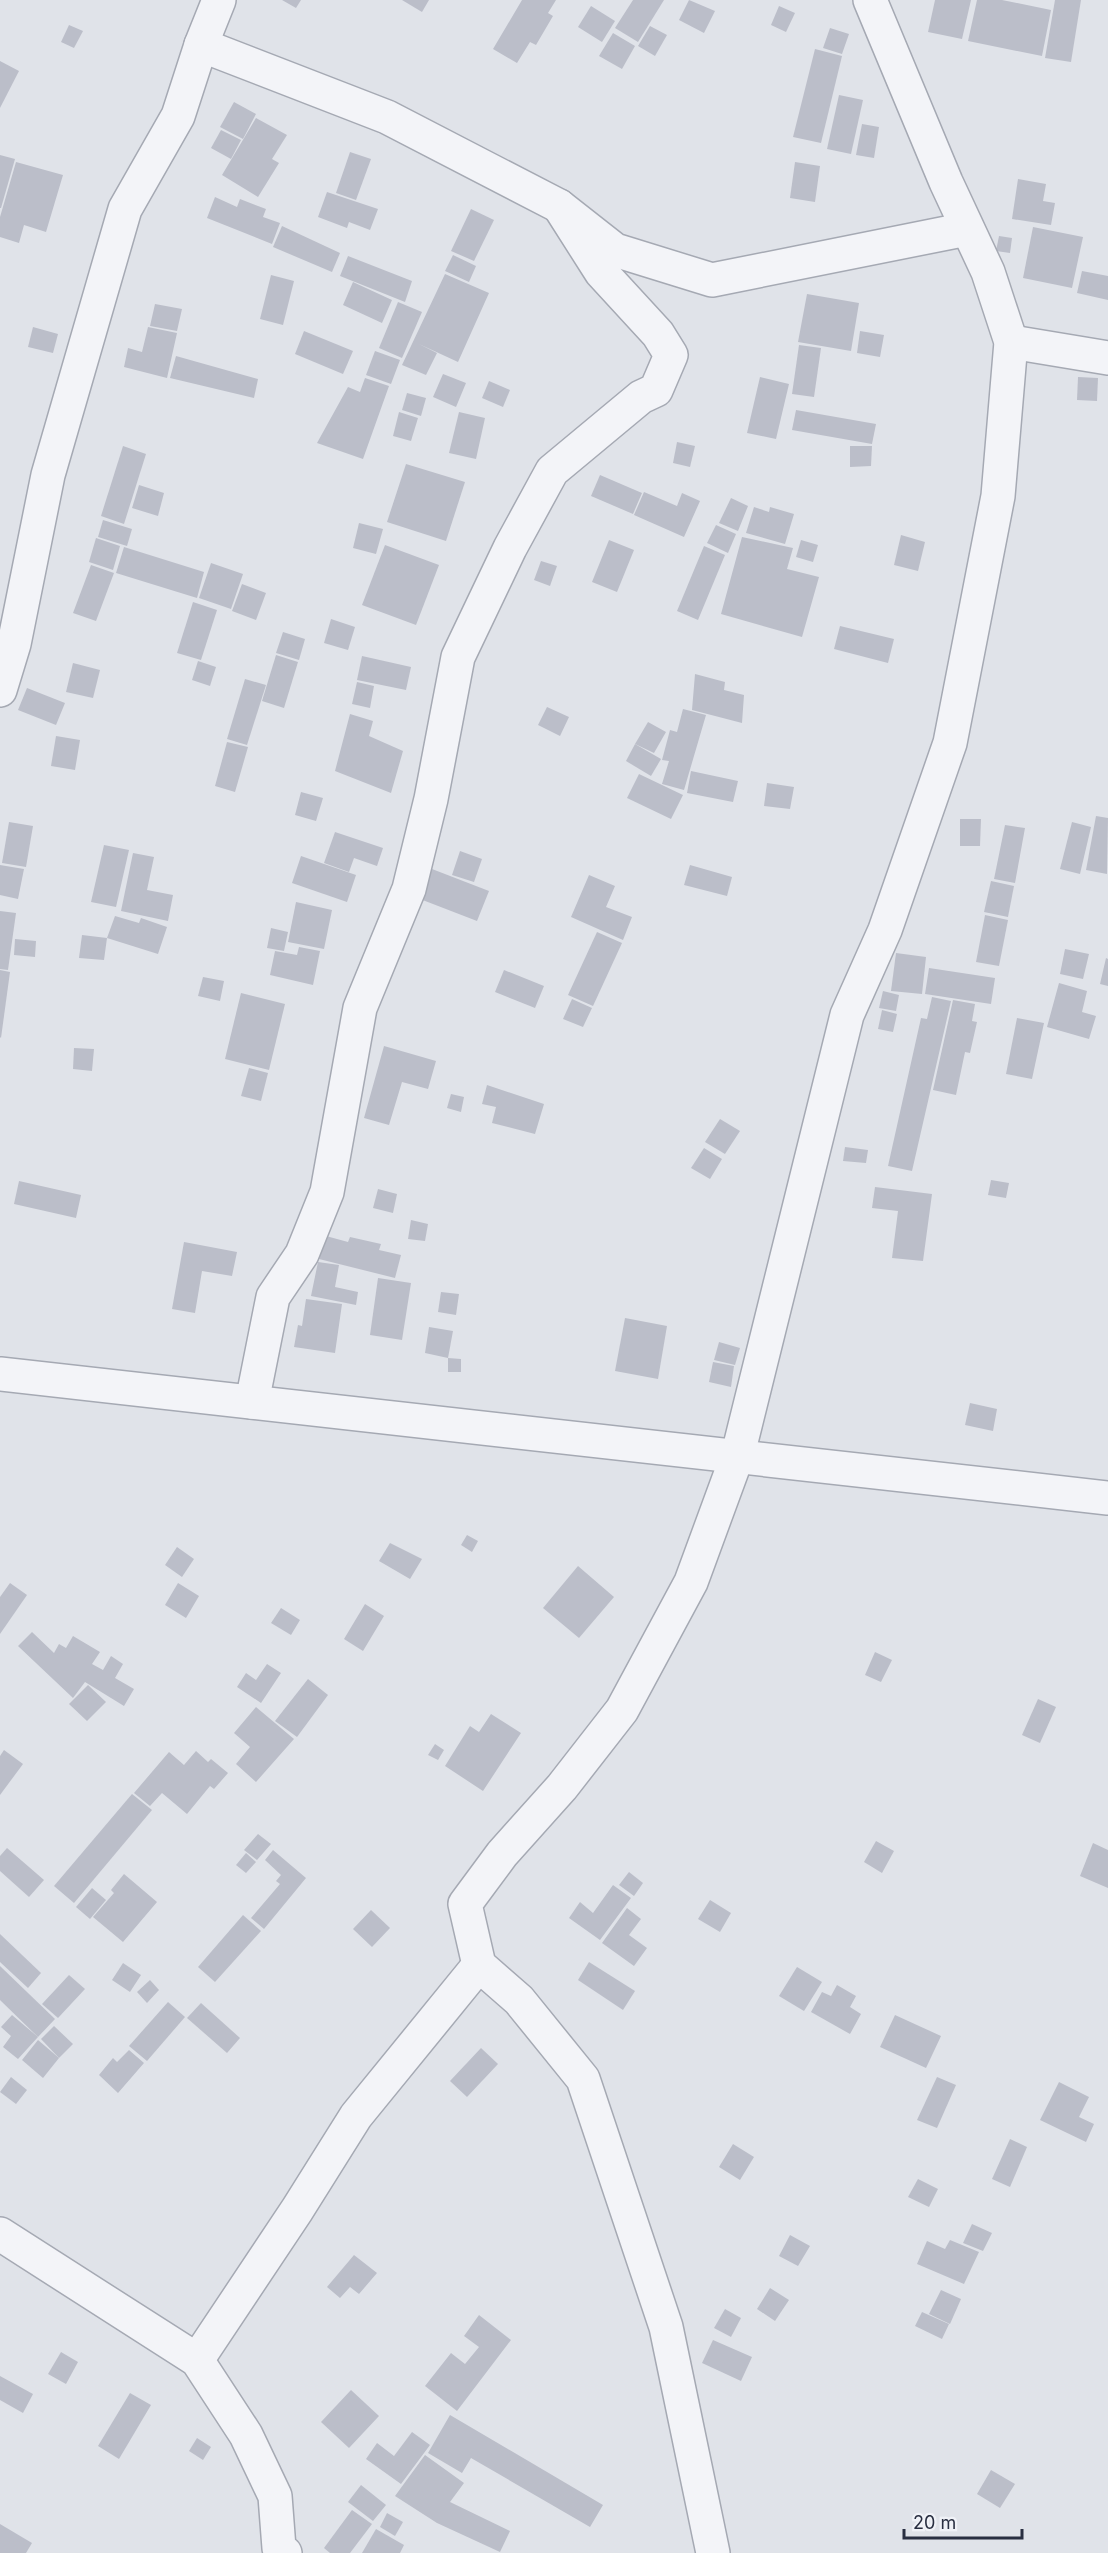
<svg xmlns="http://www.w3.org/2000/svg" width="1108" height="2553" font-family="Inter,sans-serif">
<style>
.building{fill:#bbbec9}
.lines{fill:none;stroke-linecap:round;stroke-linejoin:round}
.street-casing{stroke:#a5a9b3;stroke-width:36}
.street{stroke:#f3f4f8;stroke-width:33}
</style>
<rect width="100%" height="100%" fill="#e0e3e9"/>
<g class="building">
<polygon points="282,0 301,0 296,8"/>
<polygon points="402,0 429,0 422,12"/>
<polygon points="522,0 556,0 548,13 553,16 536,45 530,42 517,63 493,49"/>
<polygon points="633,0 664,0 638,42 615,28"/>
<polygon points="689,0 715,11 704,33 679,20"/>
<polygon points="935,0 971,0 962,39 928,32"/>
<polygon points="977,0 1002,0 1051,10 1042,56 968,41"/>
<polygon points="1055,0 1081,0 1071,62 1045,58"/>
<polygon points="591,6 615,21 602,42 578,27"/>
<polygon points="779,6 795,13 786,32 771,25"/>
<polygon points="69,25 83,31 74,48 61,42"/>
<polygon points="650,26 667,35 655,56 638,46"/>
<polygon points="830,28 849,34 842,54 823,48"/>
<polygon points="613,33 635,46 622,69 599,56"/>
<polygon points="815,49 842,56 821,143 793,137"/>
<polygon points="0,61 19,71 0,108"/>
<polygon points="839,95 863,100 851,154 827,149"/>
<polygon points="234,102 256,114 243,139 220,127"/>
<polygon points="256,118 287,135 272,159 279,163 258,197 222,175"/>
<polygon points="862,124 879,127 874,158 856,155"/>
<polygon points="221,130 241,140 231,159 211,148"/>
<polygon points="350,152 371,159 356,200 336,193"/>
<polygon points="0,155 15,159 1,208 0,208"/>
<polygon points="16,162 63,175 46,232 24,225 19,243 0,237 0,217"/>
<polygon points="795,162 820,166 815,202 790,198"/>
<polygon points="1018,179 1046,184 1043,201 1055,203 1051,225 1012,219"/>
<polygon points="327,192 378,209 370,230 349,222 347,228 318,217"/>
<polygon points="215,197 237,207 240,199 266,209 263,217 280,223 272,244 207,218"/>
<polygon points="471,209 494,220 474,261 451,251"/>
<polygon points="282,226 340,253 332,272 273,247"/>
<polygon points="1033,227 1083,237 1072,288 1023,278"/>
<polygon points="999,236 1012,238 1010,253 996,251"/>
<polygon points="453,255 476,266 469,282 445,271"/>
<polygon points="348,256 412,281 405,302 340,276"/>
<polygon points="1082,271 1108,276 1108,300 1077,293"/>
<polygon points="445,274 489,293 458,362 419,344 437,353 426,375 402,365"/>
<polygon points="271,275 294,281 283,325 260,319"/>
<polygon points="353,282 392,300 382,323 343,305"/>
<polygon points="807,294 859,303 851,351 798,342"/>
<polygon points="398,302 422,312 402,358 379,348"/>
<polygon points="155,304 182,309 177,331 150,326"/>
<polygon points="33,327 58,334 53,353 28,347"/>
<polygon points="148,327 177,333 167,378 124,367 128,348 142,352"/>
<polygon points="304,331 353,351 343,374 295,354"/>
<polygon points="860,331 884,335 880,357 857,353"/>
<polygon points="799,345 821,348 814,397 792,394"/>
<polygon points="375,351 400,360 391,384 366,375"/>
<polygon points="176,356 258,379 254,398 170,378"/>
<polygon points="443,374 466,383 456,407 433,397"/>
<polygon points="760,377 789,384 776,439 747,433"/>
<polygon points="1078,377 1098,378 1097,401 1077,400"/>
<polygon points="365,378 389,386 363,459 317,443 348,387 360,392"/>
<polygon points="489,381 510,390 503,407 482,398"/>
<polygon points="407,393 426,398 421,416 402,410"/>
<polygon points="796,410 876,424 872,444 792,430"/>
<polygon points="399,412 418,418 411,441 393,436"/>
<polygon points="459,412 485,418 476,459 449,453"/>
<polygon points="677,442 695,446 690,467 673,463"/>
<polygon points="123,446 146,454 124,524 101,516"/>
<polygon points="850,446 872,446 871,466 850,467"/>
<polygon points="406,464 465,482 446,541 387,522"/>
<polygon points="600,475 642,493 633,514 591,496"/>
<polygon points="139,485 164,493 158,516 132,508"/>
<polygon points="644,492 677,506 682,493 700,501 684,537 634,515"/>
<polygon points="731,498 748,506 738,531 719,523"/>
<polygon points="754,507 769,512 770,507 794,514 785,544 746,533"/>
<polygon points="103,520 132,529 127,546 98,537"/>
<polygon points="359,523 383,529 376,554 353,548"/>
<polygon points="716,525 736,534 728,553 707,543"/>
<polygon points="901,535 925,542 918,571 894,565"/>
<polygon points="742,537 793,548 787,569 819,577 802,637 721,614"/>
<polygon points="96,538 120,546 113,570 89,562"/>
<polygon points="609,540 634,550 617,592 592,582"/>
<polygon points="801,540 818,545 813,562 796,557"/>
<polygon points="385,545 439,565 416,625 362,605"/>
<polygon points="704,546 725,555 698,620 677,611"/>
<polygon points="124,547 204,572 197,598 116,573"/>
<polygon points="541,561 557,566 550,586 534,580"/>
<polygon points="211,563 243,574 231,609 199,598"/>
<polygon points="91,565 114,573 96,621 73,613"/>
<polygon points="242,584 266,593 256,620 232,611"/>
<polygon points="193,602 217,610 201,660 177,653"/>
<polygon points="331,619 355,627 348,650 324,643"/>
<polygon points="840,626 894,639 888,663 834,649"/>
<polygon points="283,632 305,639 299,660 276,653"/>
<polygon points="276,655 298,662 284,708 262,701"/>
<polygon points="362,656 411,667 406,690 357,680"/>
<polygon points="198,661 216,667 210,686 192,680"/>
<polygon points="73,663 100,670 93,698 66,692"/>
<polygon points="695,674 725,682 724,690 744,695 742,723 692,710"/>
<polygon points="245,679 266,685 247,745 227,739"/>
<polygon points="357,682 374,686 370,708 352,704"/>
<polygon points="27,688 65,703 56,725 18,710"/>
<polygon points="547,707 569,717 560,736 538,725"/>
<polygon points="683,709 706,715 684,790 662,784 669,761 662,760 670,730 677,732"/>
<polygon points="350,714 373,721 369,736 403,751 391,793 335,771"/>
<polygon points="648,722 666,732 654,753 635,744"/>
<polygon points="56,736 80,740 75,770 51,766"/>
<polygon points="227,742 248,747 235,792 215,786"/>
<polygon points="635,744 661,759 651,776 626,761"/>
<polygon points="691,771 738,781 733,802 687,793"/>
<polygon points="639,774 683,795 671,819 627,798"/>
<polygon points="767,783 794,787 790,809 764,806"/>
<polygon points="301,792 323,798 316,821 295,815"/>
<polygon points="1096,816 1108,818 1107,874 1086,870"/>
<polygon points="960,819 981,819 980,846 960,846"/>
<polygon points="9,822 33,826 26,867 2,863"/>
<polygon points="1072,822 1091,827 1080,874 1060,869"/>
<polygon points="1005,825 1025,828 1015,883 994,879"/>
<polygon points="335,832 383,848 377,866 354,858 349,872 324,863"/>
<polygon points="104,845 129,850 116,907 91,902"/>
<polygon points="460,851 482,859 474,882 452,875"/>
<polygon points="133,853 154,857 147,890 173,895 168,921 121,911"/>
<polygon points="301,856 356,875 347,902 292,883"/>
<polygon points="0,865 24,869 18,899 0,895"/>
<polygon points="690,865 732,877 727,896 684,885"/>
<polygon points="432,869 489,891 477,921 420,899"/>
<polygon points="589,875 615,886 606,907 632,917 623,940 571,917"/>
<polygon points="991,881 1014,886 1008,917 984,912"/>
<polygon points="296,902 332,910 324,949 288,942"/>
<polygon points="0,911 16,913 8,970 0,969"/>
<polygon points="985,915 1008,920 999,966 976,962"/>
<polygon points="115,916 139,923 141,918 167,927 158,954 107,938"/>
<polygon points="271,928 288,932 284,951 267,948"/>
<polygon points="597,932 622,943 593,1006 568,995"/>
<polygon points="82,935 107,938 104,960 79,958"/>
<polygon points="15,939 36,941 35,957 14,955"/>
<polygon points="299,947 320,951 313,985 270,975 275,951 297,955"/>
<polygon points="1065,949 1089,954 1083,979 1060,974"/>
<polygon points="896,953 926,957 922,994 891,991"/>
<polygon points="1106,958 1108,959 1108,986 1100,984"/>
<polygon points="929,968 995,978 991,1004 925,994"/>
<polygon points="0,970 10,972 1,1038 0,1037"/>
<polygon points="504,970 544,986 535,1008 495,992"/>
<polygon points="203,977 224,981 220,1001 198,996"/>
<polygon points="1059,983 1087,991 1082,1012 1096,1016 1089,1039 1047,1027"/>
<polygon points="883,991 899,995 896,1011 879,1008"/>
<polygon points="241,993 285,1004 269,1070 225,1059"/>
<polygon points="932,997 951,1001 912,1171 888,1166 921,1018 927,1019"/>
<polygon points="572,999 592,1008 583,1027 563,1019"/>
<polygon points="953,1000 975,1004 972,1021 977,1022 970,1053 965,1052 956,1095 933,1090"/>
<polygon points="882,1010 897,1014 893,1032 878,1029"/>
<polygon points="1017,1018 1044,1023 1032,1079 1006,1074"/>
<polygon points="384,1046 436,1061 428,1089 402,1082 389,1125 364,1118"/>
<polygon points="74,1048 94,1049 92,1071 73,1069"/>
<polygon points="249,1068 268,1073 261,1101 241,1096"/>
<polygon points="487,1085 544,1104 535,1134 492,1123 496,1107 482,1104"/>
<polygon points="451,1094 464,1097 461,1112 447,1108"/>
<polygon points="720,1119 740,1131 725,1154 705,1142"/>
<polygon points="845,1147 868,1150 866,1163 843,1161"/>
<polygon points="704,1148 722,1159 710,1179 691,1168"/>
<polygon points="991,1180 1009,1183 1006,1198 988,1195"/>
<polygon points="19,1181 81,1195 76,1218 14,1204"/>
<polygon points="875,1187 932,1194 923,1261 892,1258 898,1211 872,1208"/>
<polygon points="378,1189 397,1194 393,1213 373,1208"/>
<polygon points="411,1220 428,1224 425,1241 408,1239"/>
<polygon points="326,1236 348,1242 350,1237 381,1244 379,1250 401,1255 395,1278 319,1259"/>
<polygon points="184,1242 237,1252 232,1276 202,1271 195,1313 172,1309"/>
<polygon points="318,1262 339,1265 335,1287 358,1292 356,1305 311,1296"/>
<polygon points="378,1278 411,1283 402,1340 370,1335"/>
<polygon points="441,1292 459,1294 456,1315 438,1312"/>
<polygon points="306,1299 342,1304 335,1353 294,1347 298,1325 302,1326"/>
<polygon points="625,1318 667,1326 658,1379 615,1371"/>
<polygon points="429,1327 453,1331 448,1358 425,1353"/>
<polygon points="719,1342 740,1348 735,1365 714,1360"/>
<polygon points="448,1358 461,1359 461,1372 448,1372"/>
<polygon points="713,1362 734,1366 731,1387 709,1382"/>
<polygon points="970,1403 997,1409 993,1431 965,1425"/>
<polygon points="467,1535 478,1541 472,1552 461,1545"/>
<polygon points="390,1543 422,1559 410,1579 379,1561"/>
<polygon points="177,1547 194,1559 182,1577 165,1565"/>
<polygon points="578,1566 614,1597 579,1638 543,1608"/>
<polygon points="10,1583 27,1595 0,1634 0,1597"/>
<polygon points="178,1583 199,1596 186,1618 165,1605"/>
<polygon points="365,1604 384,1616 363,1651 344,1639"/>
<polygon points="281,1608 300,1620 291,1635 271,1623"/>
<polygon points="32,1632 54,1653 59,1644 66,1648 73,1636 100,1652 92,1664 103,1670 111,1656 123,1664 115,1678 134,1689 124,1706 85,1682 73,1698 18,1646"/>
<polygon points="875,1652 892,1660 881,1682 865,1675"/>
<polygon points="267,1664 281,1673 261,1703 237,1687 246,1673 256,1680"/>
<polygon points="308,1679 328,1695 297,1737 275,1721"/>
<polygon points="88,1685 106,1702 87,1721 69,1704"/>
<polygon points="1038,1699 1056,1707 1040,1743 1022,1735"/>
<polygon points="256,1707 294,1739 256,1782 236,1764 250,1747 234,1733"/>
<polygon points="491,1714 521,1733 483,1791 445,1766 470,1726 479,1732"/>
<polygon points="435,1744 444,1750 438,1760 428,1755"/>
<polygon points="4,1750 23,1764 0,1795 0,1756"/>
<polygon points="196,1751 208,1762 211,1759 228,1773 214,1789 210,1786 187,1814 162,1793 150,1806 134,1793 169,1752 184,1765"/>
<polygon points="132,1794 152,1810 74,1903 54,1886"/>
<polygon points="258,1834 271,1844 257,1860 244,1850"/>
<polygon points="876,1841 894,1851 882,1873 864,1862"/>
<polygon points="1093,1843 1108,1850 1108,1888 1080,1876"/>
<polygon points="7,1848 44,1880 29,1897 0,1871 0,1856"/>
<polygon points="273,1850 306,1878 264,1929 251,1918 280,1884 276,1881 281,1875 265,1860"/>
<polygon points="246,1853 256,1862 246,1873 236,1865"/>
<polygon points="629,1872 643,1883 634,1896 619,1885"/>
<polygon points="124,1874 157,1902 123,1942 93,1917 114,1893 111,1890"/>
<polygon points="613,1885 631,1898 600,1940 569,1918 580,1902 593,1913"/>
<polygon points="92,1888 106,1900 90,1919 76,1907"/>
<polygon points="710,1900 731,1913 720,1932 698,1919"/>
<polygon points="627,1908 641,1919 629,1935 647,1948 634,1966 602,1943"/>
<polygon points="371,1910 390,1928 372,1947 353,1929"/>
<polygon points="243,1915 261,1931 215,1982 198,1967"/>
<polygon points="0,1934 41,1973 28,1988 0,1962"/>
<polygon points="589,1962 635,1991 623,2010 578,1980"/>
<polygon points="123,1963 141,1975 130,1992 112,1980"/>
<polygon points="0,1966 55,2019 38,2037 0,2000"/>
<polygon points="797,1967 822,1982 804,2011 779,1996"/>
<polygon points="69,1975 85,1989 58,2018 42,2004"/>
<polygon points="150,1980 159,1990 147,2003 137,1992"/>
<polygon points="837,1985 856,1996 850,2007 861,2014 850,2034 811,2012 822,1992 831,1996"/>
<polygon points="168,2002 185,2017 147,2061 129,2046"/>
<polygon points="201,2003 240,2038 227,2053 187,2018"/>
<polygon points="12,2015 38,2037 18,2059 3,2047 11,2036 1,2027"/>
<polygon points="895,2015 941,2036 926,2068 880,2047"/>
<polygon points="54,2026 73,2044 59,2058 41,2039"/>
<polygon points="38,2040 59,2058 43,2078 22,2060"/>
<polygon points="481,2048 498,2064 467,2097 450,2081"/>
<polygon points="129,2050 144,2063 118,2093 99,2075 113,2058 117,2062"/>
<polygon points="11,2077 27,2090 16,2104 0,2092"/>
<polygon points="937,2077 956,2085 937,2128 917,2120"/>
<polygon points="1059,2082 1089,2097 1079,2117 1094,2124 1086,2142 1040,2120"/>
<polygon points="1010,2139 1027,2147 1010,2187 992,2179"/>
<polygon points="733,2144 754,2157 740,2180 719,2167"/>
<polygon points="918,2179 938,2189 929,2207 908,2197"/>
<polygon points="972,2224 992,2233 983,2251 963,2243"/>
<polygon points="790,2235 810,2246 798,2266 779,2256"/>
<polygon points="950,2240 979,2252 964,2284 917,2264 927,2241 945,2249"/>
<polygon points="354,2255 377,2273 359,2294 350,2287 340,2298 327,2287"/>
<polygon points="770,2288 789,2300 775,2321 757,2309"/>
<polygon points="941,2290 961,2299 950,2324 929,2314"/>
<polygon points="725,2309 741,2318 731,2337 714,2328"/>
<polygon points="922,2312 949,2324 942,2339 915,2326"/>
<polygon points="479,2315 511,2340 457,2411 425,2386 451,2353 465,2364 479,2347 464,2336"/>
<polygon points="713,2340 752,2357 741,2381 702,2363"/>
<polygon points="61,2352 78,2362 66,2384 48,2374"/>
<polygon points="0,2376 33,2394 23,2413 0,2400"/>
<polygon points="351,2390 379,2416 349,2448 321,2422"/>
<polygon points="130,2393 151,2405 119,2459 98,2446"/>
<polygon points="450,2415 603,2505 590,2527 471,2458 462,2473 428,2453"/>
<polygon points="412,2432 430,2445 401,2484 366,2459 377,2443 394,2456"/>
<polygon points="197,2438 211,2447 203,2460 189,2451"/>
<polygon points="425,2455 464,2483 450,2502 510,2531 500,2552 437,2523 395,2496"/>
<polygon points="991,2470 1015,2484 1000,2508 977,2494"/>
<polygon points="361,2485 386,2505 373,2521 348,2502"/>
<polygon points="352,2510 372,2524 350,2553 330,2553 324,2548"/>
<polygon points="387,2513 403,2522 395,2536 380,2527"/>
<polygon points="0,2524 32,2543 26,2553 0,2553"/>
<polygon points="376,2529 404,2545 400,2553 362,2553"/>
</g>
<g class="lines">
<g class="street-casing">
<g id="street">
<polyline points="201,45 387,117 559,206 615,250 712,280 967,229"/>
<polyline points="1011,342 1108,358"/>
<polyline points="0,690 14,644 48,475 125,209 178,116 201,45 219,0"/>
<polyline points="0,1374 1108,1498"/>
<polyline points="252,1402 273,1297 302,1254 327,1192 360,1008 409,889 431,799 458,657 510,548 552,471 641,397 656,390 671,355 658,334 601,272 559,206"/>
<polyline points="0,2234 197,2360 246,2435 275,2496 279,2548 285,2553"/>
<polyline points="197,2360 297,2210 356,2116 479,1965"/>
<polyline points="713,2553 666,2327 583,2079 519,2000 479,1965 465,1904 502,1854 562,1787 622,1710 691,1582 738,1454 847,1015 885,930 950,743 998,496 1011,342 988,272 946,182 870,0"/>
</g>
</g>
<use href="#street" class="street"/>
</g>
<path d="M904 2529v9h118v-9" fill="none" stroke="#292f41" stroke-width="3"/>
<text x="913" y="2529" font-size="18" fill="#292f41" stroke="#f0f2f7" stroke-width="4.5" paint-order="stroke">20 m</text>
</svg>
